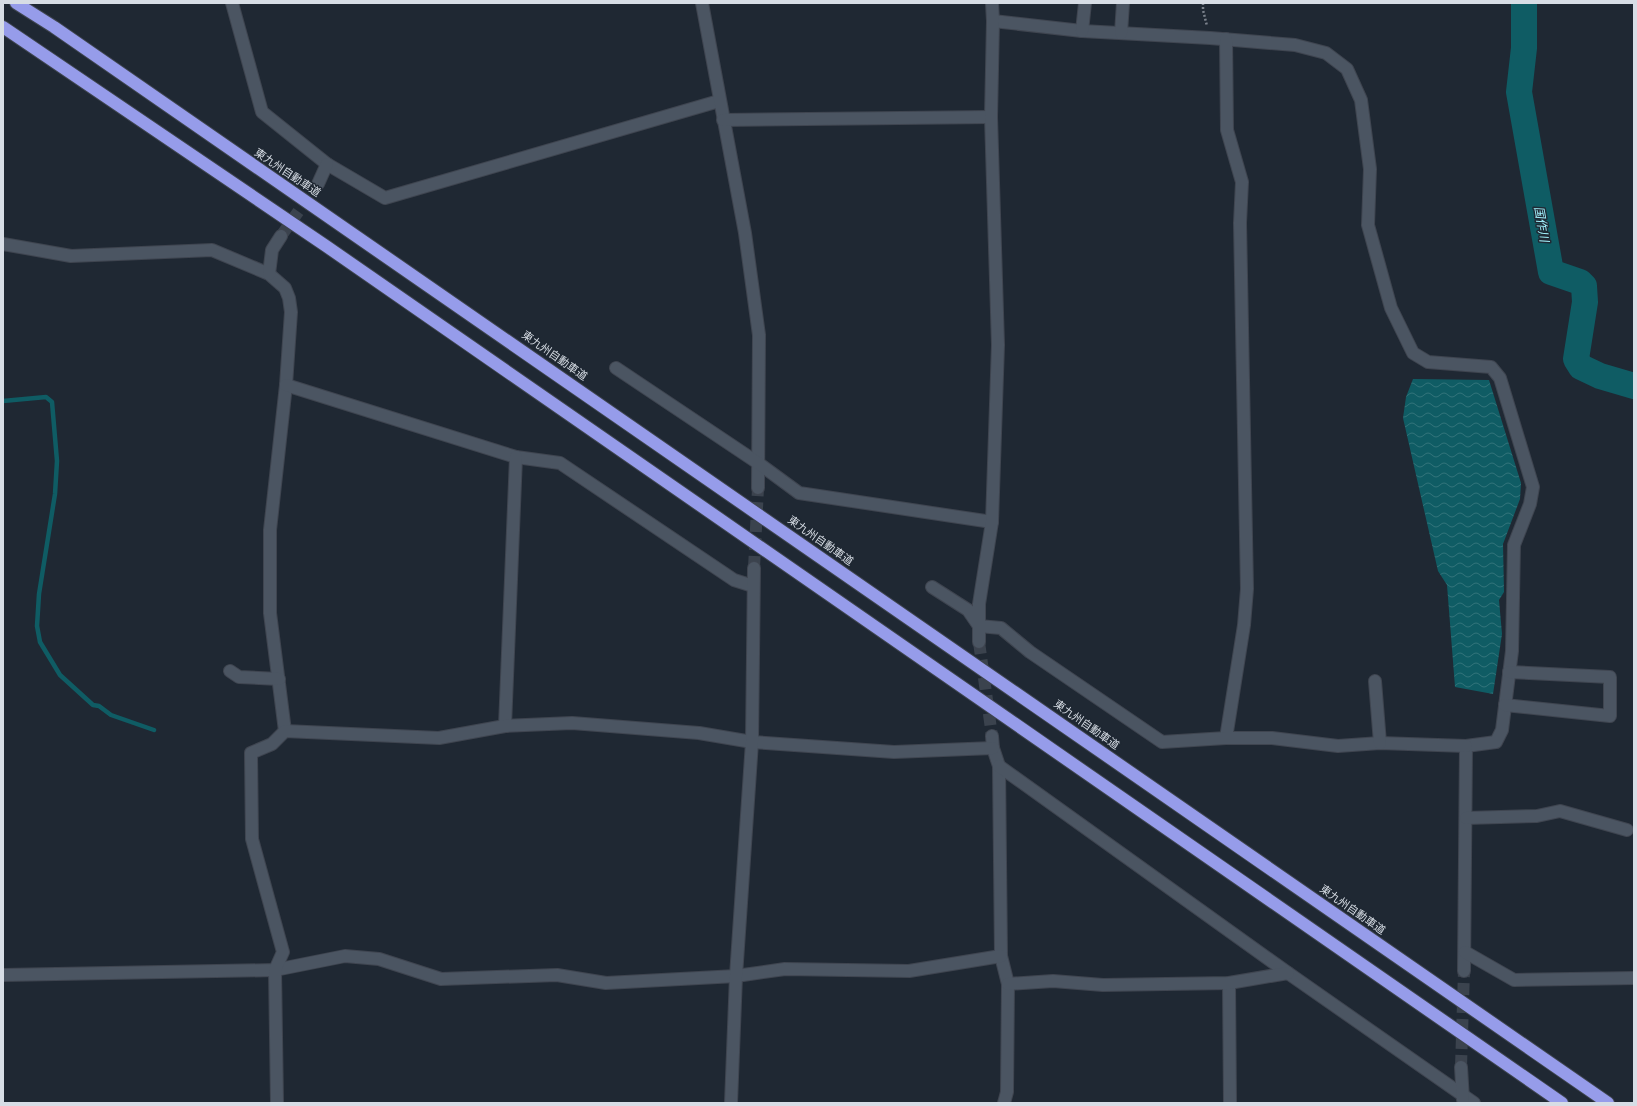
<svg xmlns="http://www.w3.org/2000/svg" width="1637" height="1106" font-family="Lato,'Noto Sans JP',sans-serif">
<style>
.water{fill:url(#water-waves)}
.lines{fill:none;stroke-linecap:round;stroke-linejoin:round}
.stream{stroke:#0f5c64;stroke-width:4.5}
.river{stroke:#0f5c64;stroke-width:26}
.minor-tunnel{stroke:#3b434e;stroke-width:12;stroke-dasharray:12 6;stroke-linecap:butt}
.minor-casing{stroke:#3f4550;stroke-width:14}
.highway-casing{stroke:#3f4550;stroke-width:14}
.path{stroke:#7b828c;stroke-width:2.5;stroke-dasharray:2 2;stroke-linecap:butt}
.minor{stroke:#4b5562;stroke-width:12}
.highway{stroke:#969cea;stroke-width:12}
.labels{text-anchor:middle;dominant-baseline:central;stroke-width:3;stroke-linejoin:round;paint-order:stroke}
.street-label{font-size:11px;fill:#d7dde5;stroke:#1f2833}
.water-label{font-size:12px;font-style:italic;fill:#a1f2fc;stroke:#1f2833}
</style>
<defs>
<pattern id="water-waves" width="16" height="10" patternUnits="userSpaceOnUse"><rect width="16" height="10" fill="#0f5c64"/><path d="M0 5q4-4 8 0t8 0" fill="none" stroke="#31737a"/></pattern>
</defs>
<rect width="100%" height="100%" fill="#1f2833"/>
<polygon class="water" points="1413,379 1489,380 1521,483 1520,499 1503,544 1504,592 1499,600 1502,634 1493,694 1455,687 1447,585 1438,571 1403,418 1406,397"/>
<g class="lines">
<polyline class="stream" points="3,401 46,397 52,402 57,461 55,494 39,594 37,626 40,642 60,675 93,705 99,706 111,715 154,730"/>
<polyline class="river" points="1524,3 1524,48 1519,92 1551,272 1580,282 1584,286 1585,302 1576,359 1581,367 1600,376 1634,386"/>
<g class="minor-tunnel">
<polyline points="281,236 318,184"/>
<polyline points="754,568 758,488"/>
<polyline points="979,642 992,736"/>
<polyline points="1461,1067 1464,971"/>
</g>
<g class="minor-casing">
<g id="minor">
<polyline points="232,3 262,112 327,164 385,198 719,101"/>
<polyline points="702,3 745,233 759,335 758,488"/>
<polyline points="993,21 1082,31 1210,38 1295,45 1326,53 1347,69 1361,100 1370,169 1368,225 1391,308 1413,353 1428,362 1491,367 1500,378 1533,487 1530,504 1514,545 1512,651 1502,730 1496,742 1466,746 1464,971"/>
<polyline points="1082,31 1085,3"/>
<polyline points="1121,33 1123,3"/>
<polyline points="1226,39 1227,130 1242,182 1240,223 1247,589 1244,625 1226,738"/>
<polyline points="723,120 991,117"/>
<polyline points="318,184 327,164"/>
<polyline points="3,244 71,256 212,250 269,274 285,288 289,298 291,312 286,385 270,530 270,613 285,731"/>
<polyline points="269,274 272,250 281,236"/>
<polyline points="616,368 758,463 799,493 992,522"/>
<polyline points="286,385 516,457 560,463 734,580 753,586"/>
<polyline points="932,587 968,610 979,626 1001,628 1030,652 1162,742 1226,738 1272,738 1338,746 1380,743 1466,746"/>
<polyline points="979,642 979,604 992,522 998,345 991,117 993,21 992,3"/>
<polyline points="230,671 239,677 279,679"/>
<polyline points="1375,681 1380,743"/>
<polyline points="1505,705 1610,716 1610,677 1509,672"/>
<polyline points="505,726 516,457"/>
<polyline points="992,736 993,748 999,766 1001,956 1008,984 1007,1092 1004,1103"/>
<polyline points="999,766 1288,973 1474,1103"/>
<polyline points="1466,818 1537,816 1560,811 1627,830"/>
<polyline points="1465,952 1514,980 1634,978"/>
<polyline points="3,975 275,970 345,956 379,959 441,979 557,975 606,983 736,976 785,969 909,971 1001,956"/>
<polyline points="1229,983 1230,1103"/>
<polyline points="1008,984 1053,981 1103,985 1229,983 1288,973"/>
<polyline points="1461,1067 1463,1100"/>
<polyline points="277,1103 275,970 283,952 252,839 251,753 272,744 285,731 439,738 505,726 572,723 699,733 752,742 894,752 993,748"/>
<polyline points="731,1103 736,976 752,742 754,568"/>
</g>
</g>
<g class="highway-casing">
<g id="highway">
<path d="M16,3L54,27C574,383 1091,743 1608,1103"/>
<polyline points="3,27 326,246 1562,1103"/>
</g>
</g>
<polyline class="path" points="1203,3 1203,10 1207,26"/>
<use href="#minor" class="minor"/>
<use href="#highway" class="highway"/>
</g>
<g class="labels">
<g class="street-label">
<text transform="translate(288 172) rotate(34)">東九州自動車道</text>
<text transform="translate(555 355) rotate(35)">東九州自動車道</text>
<text transform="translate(821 540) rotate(35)">東九州自動車道</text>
<text transform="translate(1087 724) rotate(35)">東九州自動車道</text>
<text transform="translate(1353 909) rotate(35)">東九州自動車道</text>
</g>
<g class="water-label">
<text transform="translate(1542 224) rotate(80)">国作川</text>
</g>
</g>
<rect width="1637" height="1106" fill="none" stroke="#d7dde5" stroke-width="8"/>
</svg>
